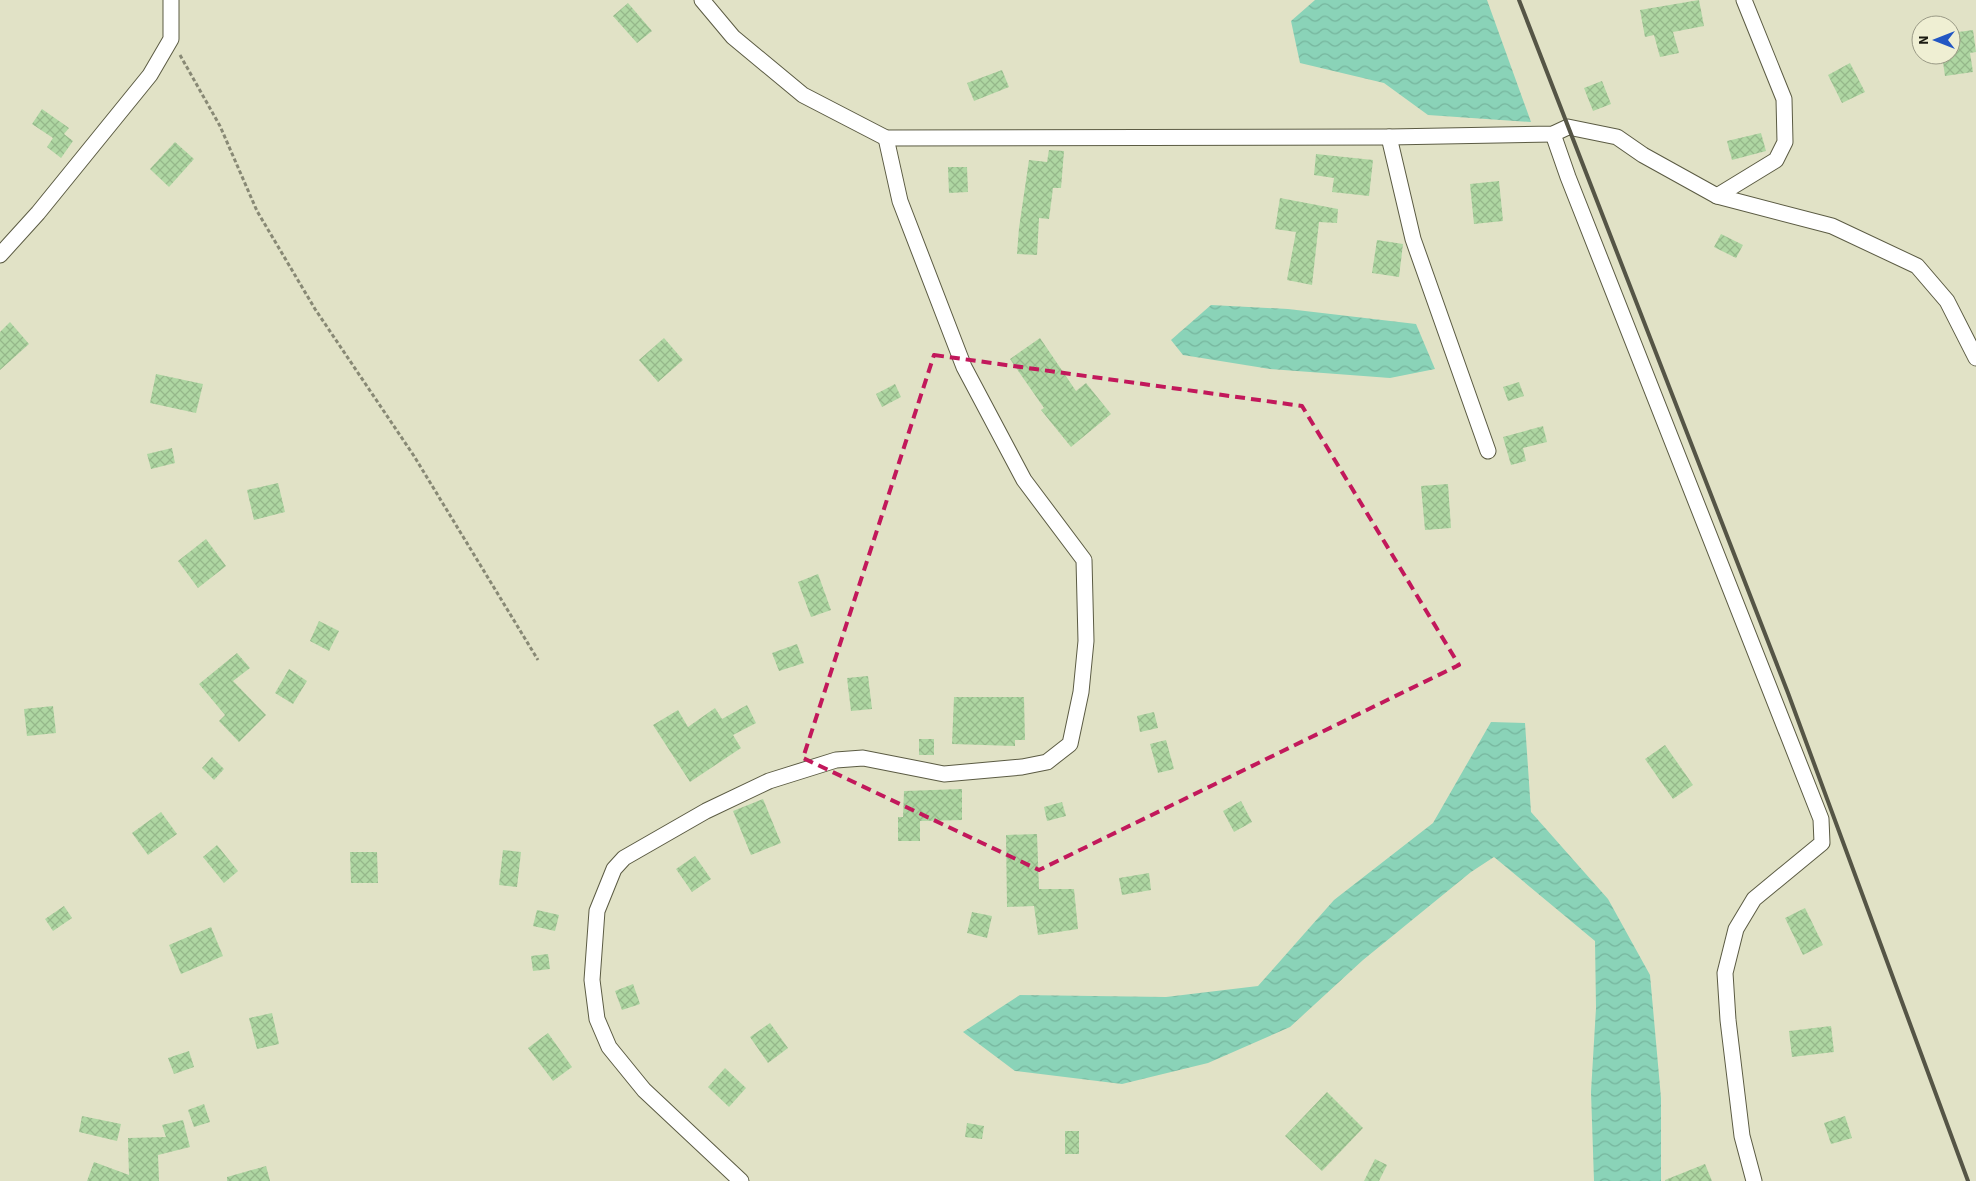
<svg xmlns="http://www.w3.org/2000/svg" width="1976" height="1181" font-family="'Source Sans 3',sans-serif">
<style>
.water{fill:url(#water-waves)}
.building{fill:url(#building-cross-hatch)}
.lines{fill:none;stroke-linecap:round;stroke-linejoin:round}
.street-casing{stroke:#5b5b43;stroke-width:17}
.path{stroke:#888975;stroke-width:3;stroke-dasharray:4 2.5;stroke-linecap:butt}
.street{stroke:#fff;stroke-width:15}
.rail{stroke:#555546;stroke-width:4}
.marked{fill:none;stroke:#c2185b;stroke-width:4;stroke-dasharray:10 6;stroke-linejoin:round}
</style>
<defs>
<pattern id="water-waves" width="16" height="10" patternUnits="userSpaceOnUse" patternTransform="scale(1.25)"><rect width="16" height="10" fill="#8ad3b8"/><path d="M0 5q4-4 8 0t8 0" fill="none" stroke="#76b59d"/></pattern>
<pattern id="building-cross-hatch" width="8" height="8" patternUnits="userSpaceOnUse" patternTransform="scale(1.25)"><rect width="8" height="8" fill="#aed6a2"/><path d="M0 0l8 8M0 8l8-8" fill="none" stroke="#95b78a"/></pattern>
</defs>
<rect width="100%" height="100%" fill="#e1e2c6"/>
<g class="water">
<polygon points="1315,0 1487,0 1531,122 1428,115 1384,83 1300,63 1291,21"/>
<polygon points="1211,305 1288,309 1416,324 1435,369 1390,378 1270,369 1183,355 1171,340"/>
<polygon points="1491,722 1525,723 1531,812 1608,899 1650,975 1661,1098 1661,1181 1594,1181 1591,1092 1596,1008 1595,941 1494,857 1471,872 1363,960 1290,1027 1208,1063 1122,1084 1015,1071 963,1032 1020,995 1166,997 1258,986 1334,900 1433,823"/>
</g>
<g class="building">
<polygon points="1699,0 1704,26 1673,32 1679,53 1660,57 1654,35 1645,37 1640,10"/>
<polygon points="628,3 652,31 637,43 613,16"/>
<polygon points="1973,30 1976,52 1970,53 1973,72 1945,76 1942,55 1951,55 1951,33"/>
<polygon points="1850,63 1865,92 1842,103 1828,75"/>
<polygon points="1002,70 1009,87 974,101 967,83"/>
<polygon points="1602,81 1611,104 1593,111 1584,88"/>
<polygon points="42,109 69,128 64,134 73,141 61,158 47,147 53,138 32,124"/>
<polygon points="1761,133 1766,151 1732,160 1727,141"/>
<polygon points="175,142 194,159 169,187 150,169"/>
<polygon points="1049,150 1064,151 1061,188 1053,188 1049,219 1039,218 1037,255 1017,254 1019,228 1029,160 1047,162"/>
<polygon points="1316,154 1373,160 1369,196 1332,192 1334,178 1314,175"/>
<polygon points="948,167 967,167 968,192 949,193"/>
<polygon points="1499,181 1503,221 1474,224 1470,184"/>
<polygon points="1280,198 1338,209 1337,223 1319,222 1312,285 1287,280 1296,232 1275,229"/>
<polygon points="1721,234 1743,245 1736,258 1714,247"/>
<polygon points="1377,240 1403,244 1399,277 1372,273"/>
<polygon points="10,322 29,344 0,370 0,332"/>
<polygon points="664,338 683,360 658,382 639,360"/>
<polygon points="1040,338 1076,391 1086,383 1111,414 1071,447 1041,410 1044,408 1010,359"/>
<polygon points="156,374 203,384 196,413 150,403"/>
<polygon points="1519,382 1524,396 1508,401 1503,387"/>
<polygon points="895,384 901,397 882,407 876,394"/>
<polygon points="1543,426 1547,442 1523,448 1526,461 1511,465 1503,437"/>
<polygon points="172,448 175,463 151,469 147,454"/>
<polygon points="278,483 285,512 254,520 247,490"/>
<polygon points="1448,484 1451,528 1425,530 1421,486"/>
<polygon points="206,539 226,566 198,588 178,561"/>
<polygon points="818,574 831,610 811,617 798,582"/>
<polygon points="319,621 339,631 329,651 310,641"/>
<polygon points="797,644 804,663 779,671 772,653"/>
<polygon points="237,653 250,668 233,681 266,715 239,742 219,721 225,715 199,684"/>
<polygon points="289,669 307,681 293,704 275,693"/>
<polygon points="868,676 872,709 851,711 847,678"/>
<polygon points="954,697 1024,697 1025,740 1015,740 1015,746 952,744"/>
<polygon points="747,705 756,723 733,735 741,748 690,782 653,725 678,710 688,727 715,708 722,719"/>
<polygon points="53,706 56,733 27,736 24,709"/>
<polygon points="1154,712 1158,728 1140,732 1137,716"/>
<rect x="919" y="739" width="15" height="16"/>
<polygon points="1166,740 1174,769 1158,773 1150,744"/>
<polygon points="1665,745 1693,785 1673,799 1645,759"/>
<polygon points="212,757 224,769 214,780 202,768"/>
<polygon points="962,789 962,820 920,821 920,841 898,841 898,817 903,817 904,791"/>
<polygon points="763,799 781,843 751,855 733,811"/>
<polygon points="1241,801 1252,822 1234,832 1223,811"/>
<polygon points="1062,802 1066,816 1047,821 1044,807"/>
<polygon points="161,812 177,834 148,855 132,833"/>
<polygon points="1037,834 1039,889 1074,889 1078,929 1038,935 1034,906 1007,907 1006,835"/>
<polygon points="217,845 238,871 224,883 203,857"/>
<polygon points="503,850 521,852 517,887 499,885"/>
<polygon points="350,852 377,852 378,883 351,883"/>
<polygon points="695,856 711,879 692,892 676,869"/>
<polygon points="1149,873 1151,890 1122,895 1119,878"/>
<polygon points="64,906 72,918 53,931 45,919"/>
<polygon points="1805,908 1823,945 1803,955 1785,918"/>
<polygon points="537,910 559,915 555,931 533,926"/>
<polygon points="972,912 992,916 987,938 967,933"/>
<polygon points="211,927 223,956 181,974 169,945"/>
<polygon points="548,954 550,969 533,971 531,956"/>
<polygon points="633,984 640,1004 622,1010 615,991"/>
<polygon points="272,1013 279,1044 257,1049 249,1018"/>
<polygon points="770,1023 788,1048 768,1063 750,1037"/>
<polygon points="1831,1026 1834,1052 1792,1057 1789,1031"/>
<polygon points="548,1033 572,1067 553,1081 528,1048"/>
<polygon points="189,1051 194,1067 174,1074 168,1058"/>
<polygon points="725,1068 746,1088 729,1107 708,1087"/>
<polygon points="1327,1092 1363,1128 1322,1171 1285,1136"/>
<polygon points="204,1104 210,1122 194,1127 188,1110"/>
<polygon points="82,1116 121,1124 117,1141 79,1132"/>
<polygon points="1845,1116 1852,1138 1831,1144 1824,1123"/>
<polygon points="183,1120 190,1147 158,1155 159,1181 87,1181 94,1162 129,1175 128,1138 166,1137 162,1125"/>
<polygon points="967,1123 984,1126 982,1139 965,1137"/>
<rect x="1065" y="1131" width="14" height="23"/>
<polygon points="1375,1159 1387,1165 1379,1181 1364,1181"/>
<polygon points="1705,1164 1712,1181 1665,1181 1665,1180"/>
<polygon points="266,1166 270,1181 227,1181 227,1177"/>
</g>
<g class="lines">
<g class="street-casing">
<g id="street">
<polyline points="702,0 733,37 803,95 886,138 1389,137 1553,134 1568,127 1617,137 1643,155 1717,196 1832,226 1917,266 1947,301 1976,358"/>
<polyline points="1553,134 1568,177 1821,819 1822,843 1754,899 1736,929 1725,973 1728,1020 1742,1136 1754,1181"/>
<polyline points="1389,137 1413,239 1488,451"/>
<polyline points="1717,196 1776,160 1785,142 1784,99 1744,0"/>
<polyline points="0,255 38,213 150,75 171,39 171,0"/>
<polyline points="741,1181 644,1090 609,1047 597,1019 592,980 597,911 614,869 624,858 706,811 769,781 836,760 863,758 944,774 1022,767 1047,762 1070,744 1081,692 1086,641 1084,560 1024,480 964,367 900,201 886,138"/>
</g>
</g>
<polyline class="path" points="180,55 220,126 257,211 315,309 414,456 538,660"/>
<use href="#street" class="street"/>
<polyline class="rail" points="1519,0 1788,693 1968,1181"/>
</g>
<path class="marked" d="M934,355L1302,406L1459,665L1039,870L803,758Z"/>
<g transform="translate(1936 40) rotate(270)"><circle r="24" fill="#efefd3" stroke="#9a9a86"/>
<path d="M0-4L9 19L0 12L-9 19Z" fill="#2256c3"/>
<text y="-8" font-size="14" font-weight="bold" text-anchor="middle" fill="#1b1b12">N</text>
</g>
</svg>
